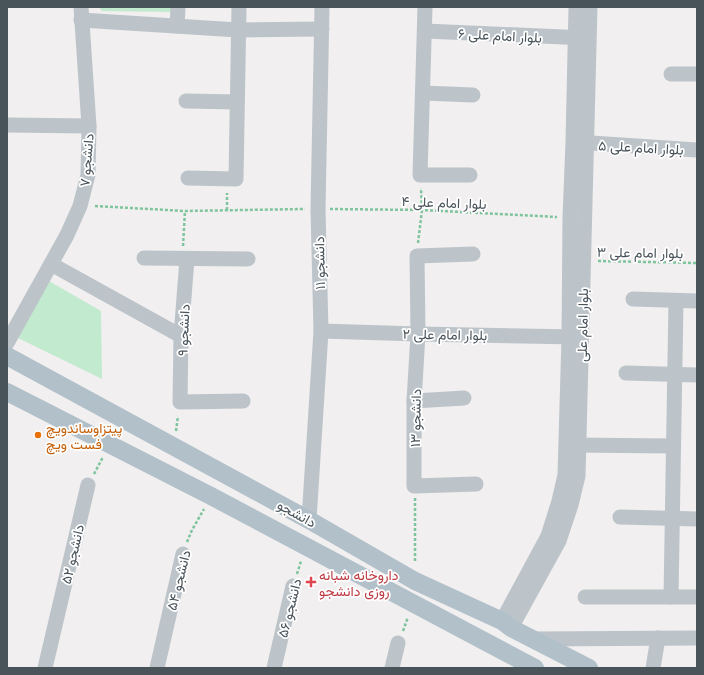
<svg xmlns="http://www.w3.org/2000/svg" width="704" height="675" font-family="'Noto Sans',Vazirmatn,sans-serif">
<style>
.green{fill:#c2eace}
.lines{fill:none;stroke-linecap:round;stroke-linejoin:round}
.path{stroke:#7ec49c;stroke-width:2.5;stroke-dasharray:3 2;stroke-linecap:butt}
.minor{stroke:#bcc4ca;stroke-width:15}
.major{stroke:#b2c0ca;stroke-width:18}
.food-dot{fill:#e8710a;stroke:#fff;stroke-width:1.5}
.health-dot{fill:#e0444e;stroke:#fff;stroke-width:1.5}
.labels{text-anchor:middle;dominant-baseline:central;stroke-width:3.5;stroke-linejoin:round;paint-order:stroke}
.street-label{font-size:14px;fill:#49535a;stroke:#fff}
.food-label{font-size:14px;fill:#c56008;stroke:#fff;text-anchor:start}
.health-label{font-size:14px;fill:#be3a42;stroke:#fff;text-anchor:start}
</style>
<rect width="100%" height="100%" fill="#f1efef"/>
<g class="green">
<polygon points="99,7 172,7 172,12 102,11"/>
<polygon points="49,281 101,311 102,379 18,338"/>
</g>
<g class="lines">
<g class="path">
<polyline points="95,206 185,211 305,209"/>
<polyline points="330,209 422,210 557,217"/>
<polyline points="227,210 227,193"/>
<polyline points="418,243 422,210 421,188"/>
<polyline points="183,246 185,211"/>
<polyline points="598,261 697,263"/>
<polyline points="176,431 178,416"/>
<polyline points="94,474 103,457"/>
<polyline points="415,498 415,563"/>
<polyline points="187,542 192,530 204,509"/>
<polyline points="297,574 301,561"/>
<polyline points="403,631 408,617"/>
</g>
<g class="minor">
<polyline points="425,7 420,175 470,175"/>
<polyline points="81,20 238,30 322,29"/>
<polyline points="177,26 178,7"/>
<polyline points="425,31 586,38"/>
<polyline points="671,74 697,74"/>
<polyline points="423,93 473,95"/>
<polyline points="186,101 237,102"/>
<polyline points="7,125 89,126"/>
<polyline points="576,142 697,150"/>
<polyline points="188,178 236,179 239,7"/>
<polyline points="473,254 417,256 418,334 414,401 414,486 476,484"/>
<polyline points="144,258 248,259"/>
<polyline points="187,259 181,336 180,402 243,401"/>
<polyline points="51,264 181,336"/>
<polyline points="633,299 697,301"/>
<polyline points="321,331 418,334 578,337"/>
<polyline points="7,343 67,235 80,206 88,175 89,126 81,7"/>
<polyline points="626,373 697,375"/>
<polyline points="414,401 464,398"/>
<polyline points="570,445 673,446"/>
<polyline points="620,517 697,519"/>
<polyline points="309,520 321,331 318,209 322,7"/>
<polyline points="585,597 697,597"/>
<polyline points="671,597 676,301"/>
<polyline points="502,621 548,536 559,501 565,475 569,337 570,217 573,142 576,7"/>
<polyline points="511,628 559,541 571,505 578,476 590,7"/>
<polyline points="533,639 697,638"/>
<polyline points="45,668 88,485"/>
<polyline points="157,668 183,554"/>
<polyline points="274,668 293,586"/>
<polyline points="392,668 398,643"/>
<polyline points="653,668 658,638"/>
</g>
<g class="major">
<polyline points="7,356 309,520 415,581 502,621 511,628 589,668"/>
<polyline points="7,392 211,496 535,668"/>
</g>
</g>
<circle class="food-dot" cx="38" cy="435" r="4"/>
<path class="health-dot" d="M309 576h4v4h4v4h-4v4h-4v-4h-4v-4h4z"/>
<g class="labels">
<g class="street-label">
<text transform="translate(500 35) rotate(3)">بلوار امام علی ۶</text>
<text transform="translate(641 147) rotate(3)">بلوار امام علی ۵</text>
<text transform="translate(86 160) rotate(-85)">دانشجو ۷</text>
<text transform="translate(444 202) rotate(2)">بلوار امام علی ۴</text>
<text transform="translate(640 252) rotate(1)">بلوار امام علی ۳</text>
<text transform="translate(319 263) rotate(-91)">دانشجو ۱۱</text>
<text transform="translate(582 325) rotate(-89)">بلوار امام علی</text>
<text transform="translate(183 330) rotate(-87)">دانشجو ۹</text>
<text transform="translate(445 334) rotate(1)">بلوار امام علی ۲</text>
<text transform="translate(415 418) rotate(-89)">دانشجو ۱۳</text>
<text transform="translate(297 513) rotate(29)">دانشجو</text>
<text transform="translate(72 554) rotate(-77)">دانشجو ۵۲</text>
<text transform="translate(178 580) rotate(-76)">دانشجو ۵۴</text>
<text transform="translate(289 608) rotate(-76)">دانشجو ۵۶</text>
</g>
<g class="food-label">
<text x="46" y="427">پیتزاوساندویچ<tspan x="46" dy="16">فست ویچ</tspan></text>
</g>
<g class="health-label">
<text x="319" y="574">داروخانه شبانه<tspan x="319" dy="16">روزی دانشجو</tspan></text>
</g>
</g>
<rect width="704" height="675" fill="none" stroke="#49535a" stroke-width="16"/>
</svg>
